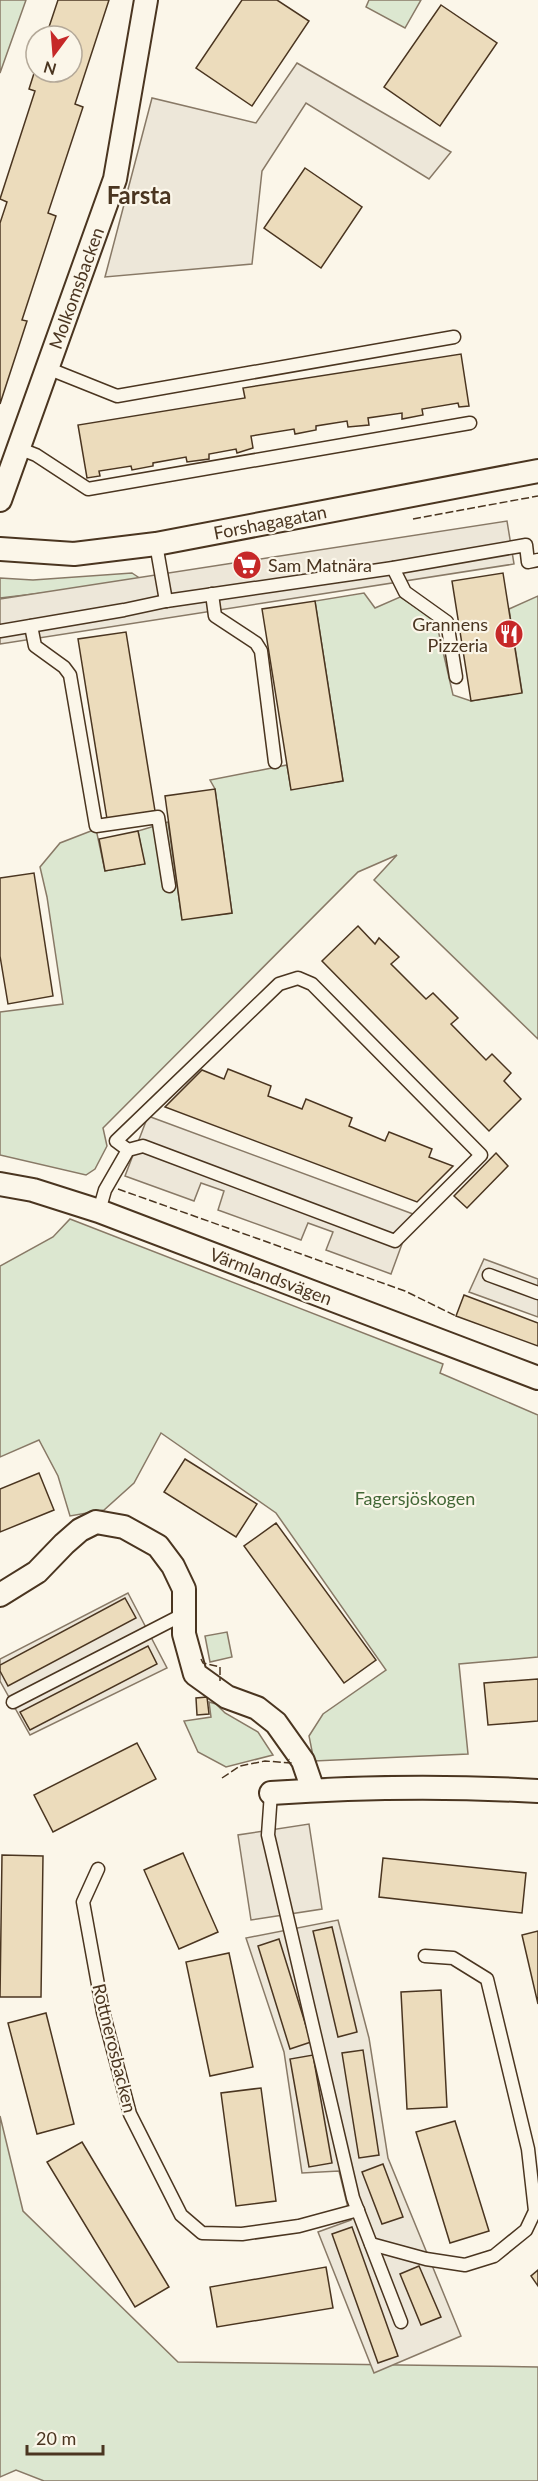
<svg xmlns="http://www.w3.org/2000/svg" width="538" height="2481" font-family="Lato,sans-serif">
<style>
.green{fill:#dce7d0;stroke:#887966;stroke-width:1.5}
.parking{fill:#ede7d9;stroke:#887966;stroke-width:1.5}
.building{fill:#ecdcbc;stroke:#4a3520;stroke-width:1.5}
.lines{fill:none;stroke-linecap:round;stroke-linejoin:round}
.service-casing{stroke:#4a3520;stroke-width:15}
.minor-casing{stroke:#4a3520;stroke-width:26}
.service{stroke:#fbf6e9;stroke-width:12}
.minor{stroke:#fbf6e9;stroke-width:22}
.fence{stroke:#4a3520;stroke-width:1.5;stroke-dasharray:8 3;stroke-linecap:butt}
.labels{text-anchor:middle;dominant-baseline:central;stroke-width:4.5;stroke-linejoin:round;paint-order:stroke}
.street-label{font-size:18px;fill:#4a3520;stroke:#fbf6e9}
.poi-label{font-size:18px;fill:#4a3520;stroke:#fbf6e9;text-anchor:start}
.park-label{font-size:18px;fill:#436837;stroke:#fbf6e9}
.district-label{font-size:24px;font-weight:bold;fill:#4a3520;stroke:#fbf6e9}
</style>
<rect width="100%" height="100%" fill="#fbf6e9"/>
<g class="green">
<polygon points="0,0 26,0 0,73"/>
<polygon points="369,0 421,0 405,28 366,7"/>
<polygon points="132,573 144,581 0,598 0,578 33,580"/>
<polygon points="364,593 375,608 400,597 436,621 453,695 471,701 522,692 509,609 538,596 538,1039 374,880 397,855 358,872 103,1128 107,1146 95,1169 86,1175 0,1155 0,1012 63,1004 47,897 40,867 60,843 96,829 105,871 144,864 138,831 168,822 182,919 232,913 215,789 210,780 287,765 291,789 343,781 315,601"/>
<polygon points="70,1219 443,1364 440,1373 538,1415 538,1657 459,1664 468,1754 314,1761 309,1736 323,1714 386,1670 276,1513 161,1433 134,1483 104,1510 70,1516 58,1476 39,1440 0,1457 0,1266 53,1237"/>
<polygon points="227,1632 232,1657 210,1662 205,1636"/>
<polygon points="209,1702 216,1704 225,1713 258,1732 273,1755 226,1767 198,1752 184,1721 211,1717"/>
<polygon points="0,2116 23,2211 178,2362 538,2367 538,2481 44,2481 16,2470 0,2477"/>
</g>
<g class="parking">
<polygon points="297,63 451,152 429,179 306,103 262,171 252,264 105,277 152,98 256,123"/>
<polygon points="507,521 514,564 0,644 0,599"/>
<polygon points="148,1116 413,1214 391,1274 326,1250 333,1232 308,1223 301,1240 218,1210 224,1191 201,1183 194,1201 125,1176"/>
<polygon points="484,1259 538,1279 538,1317 469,1292"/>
<polygon points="128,1593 167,1668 30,1735 0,1681 0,1659"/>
<polygon points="309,1824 322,1909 251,1920 238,1835"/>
<polygon points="338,1920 369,2038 388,2158 461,2336 374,2373 318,2232 351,2220 339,2171 302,2173 284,2052 246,1938"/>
</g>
<g class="building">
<polygon points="58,0 109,0 75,104 83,107 48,213 56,216 22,320 27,321 0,404 0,223 7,202 0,199 35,91 29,89 36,67 36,72 72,72 72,36 46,36"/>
<polygon points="242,0 277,0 309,21 252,106 196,68"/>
<polygon points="441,5 497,43 440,126 384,87"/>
<polygon points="305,168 362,207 321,268 264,228"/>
<polygon points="461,354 469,406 459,407 458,403 422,409 423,415 402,419 402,413 368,418 369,425 348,427 347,421 316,426 316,430 295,434 294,429 251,436 253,448 237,453 236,449 209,454 209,459 187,462 186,457 153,463 153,466 132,470 131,466 99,471 100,476 87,478 78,425 245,398 243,388"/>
<polygon points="503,573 522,693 471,701 452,581"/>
<polygon points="315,601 343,781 291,790 262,609"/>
<polygon points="126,632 155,811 107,819 78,639"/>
<polygon points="215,789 232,913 182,920 165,796"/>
<polygon points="138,831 145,864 105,871 99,839"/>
<polygon points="34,873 53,996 8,1004 0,956 0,878"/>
<polygon points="358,926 375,944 379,938 399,957 391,964 426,999 433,993 458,1018 451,1024 486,1060 492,1054 511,1073 504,1081 521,1099 489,1131 322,961"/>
<polygon points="228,1069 271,1086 268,1096 302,1109 306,1099 352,1118 349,1126 385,1141 389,1132 432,1149 429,1157 453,1166 417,1202 165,1107 202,1070 224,1079"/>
<polygon points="496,1153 508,1166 467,1208 454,1196"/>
<polygon points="464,1295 538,1323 538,1346 456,1316"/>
<polygon points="185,1459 257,1504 236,1537 164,1492"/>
<polygon points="39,1473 54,1510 0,1532 0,1489"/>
<polygon points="276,1523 376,1660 344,1683 244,1546"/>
<polygon points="125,1598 136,1618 8,1686 0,1671 0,1665"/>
<polygon points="148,1646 157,1664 30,1730 20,1712"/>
<polygon points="538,1679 538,1721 488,1725 484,1683"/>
<polygon points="207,1697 209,1714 197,1715 196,1698"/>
<polygon points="137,1743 156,1779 53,1832 34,1795"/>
<polygon points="183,1853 218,1932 179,1949 144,1870"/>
<polygon points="2,1855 43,1856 41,1997 0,1997"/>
<polygon points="383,1858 526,1873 522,1913 379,1897"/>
<polygon points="332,1927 357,2032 338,2037 313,1931"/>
<polygon points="538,1931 538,2004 522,1935"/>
<polygon points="279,1939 311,2042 290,2049 258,1946"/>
<polygon points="229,1953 253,2067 210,2076 186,1962"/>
<polygon points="441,1990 447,2107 407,2109 401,1992"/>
<polygon points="46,2013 74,2124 37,2134 8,2023"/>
<polygon points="363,2050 379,2155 359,2158 342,2053"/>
<polygon points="313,2055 332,2163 309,2167 290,2059"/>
<polygon points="261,2088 276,2201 236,2206 221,2093"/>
<polygon points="455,2121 489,2231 450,2243 416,2132"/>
<polygon points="82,2142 169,2287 135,2307 47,2162"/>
<polygon points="383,2164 403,2217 382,2224 362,2172"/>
<polygon points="352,2227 398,2356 378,2363 332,2234"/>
<polygon points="419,2266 441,2317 421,2325 400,2274"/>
<polygon points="326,2267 333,2308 217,2327 210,2287"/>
<polygon points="538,2270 538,2286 531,2276"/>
</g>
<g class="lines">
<g class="service-casing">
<g id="service">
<polyline points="47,368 117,396 454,337"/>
<polyline points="18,448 36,455 88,489 470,423"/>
<polyline points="156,544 166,601"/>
<polyline points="393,568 405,592 447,622 456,677"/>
<polyline points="212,594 215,616 256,643 261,651 275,762"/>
<polyline points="31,626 35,646 64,667 70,675 96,826 158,817 169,886"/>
<polyline points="0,631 124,610 166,601 393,568 526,545 528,562 538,560"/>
<polyline points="99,1211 105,1190 128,1150 143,1146 395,1241 481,1155 312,984 298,978 279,984 116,1141 128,1150"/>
<polyline points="489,1275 538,1293"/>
<polyline points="13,1702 184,1614"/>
<polyline points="271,1793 268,1835 353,2198 401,2322"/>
<polyline points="98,1869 83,1902 103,2012 130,2114 181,2215 202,2233 242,2234 299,2226 358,2210"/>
<polyline points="371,2244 426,2259 465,2265 494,2256 526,2230 535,2211 528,2149 487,1979 453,1958 425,1956"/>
</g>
</g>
<g class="minor-casing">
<g id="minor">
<polyline points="0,500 115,179 146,0"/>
<polyline points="0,549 74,554 156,544 538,471"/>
<polyline points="0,1184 33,1190 99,1211 538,1378"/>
<polyline points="0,1595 37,1572 64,1544 80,1530 96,1522 124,1527 158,1546 173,1566 184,1589 184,1634 195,1674 227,1697 257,1708 276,1723 303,1761 313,1790"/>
<path d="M271,1793C360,1787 449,1786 538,1791"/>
</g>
</g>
<use href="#service" class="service"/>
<use href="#minor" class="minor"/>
<g class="fence">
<polyline points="413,519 538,496"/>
<polyline points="118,1189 405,1291 456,1316"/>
<polyline points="201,1659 203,1663 220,1667 220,1681"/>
<polyline points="222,1778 240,1766 265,1761 291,1763 289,1759"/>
</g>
</g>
<defs>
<g id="supermarket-disc" transform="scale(1.5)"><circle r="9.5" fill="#c62828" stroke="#fbf6e9"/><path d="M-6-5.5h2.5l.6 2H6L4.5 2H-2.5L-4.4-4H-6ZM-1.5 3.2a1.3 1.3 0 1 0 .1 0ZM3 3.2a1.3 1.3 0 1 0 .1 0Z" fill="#fff"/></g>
<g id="restaurant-disc" transform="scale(1.5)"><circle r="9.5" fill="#c62828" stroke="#fbf6e9"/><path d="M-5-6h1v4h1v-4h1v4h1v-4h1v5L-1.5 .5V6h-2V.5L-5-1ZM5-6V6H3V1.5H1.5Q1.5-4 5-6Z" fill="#fff"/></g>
</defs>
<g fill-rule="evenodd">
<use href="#supermarket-disc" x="247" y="565"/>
<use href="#restaurant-disc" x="509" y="634"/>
</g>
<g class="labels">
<g class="street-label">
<text transform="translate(76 288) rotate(-70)">Molkomsbacken</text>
<text transform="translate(270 522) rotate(-11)">Forshagagatan</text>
<text transform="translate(271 1276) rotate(21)">Värmlandsvägen</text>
<text transform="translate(115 2048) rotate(76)">Rottnerosbacken</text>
</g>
<g class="poi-label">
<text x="268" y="565">Sam Matnära</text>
<text x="488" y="624" text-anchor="end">Grannens<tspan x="488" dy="21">Pizzeria</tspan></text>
</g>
<g class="park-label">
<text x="415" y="1498">Fagersjöskogen</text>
</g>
<g class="district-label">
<text x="139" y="194">Farsta</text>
</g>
</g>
<g transform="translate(54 54) rotate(196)"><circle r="28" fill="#fbf6e9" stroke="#b4a999" stroke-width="1.5"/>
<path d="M0-4.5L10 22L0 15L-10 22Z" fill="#c62828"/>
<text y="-9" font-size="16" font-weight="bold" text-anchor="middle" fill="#4a3520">N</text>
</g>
<path d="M27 2445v9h76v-9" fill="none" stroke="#4a3520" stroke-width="3"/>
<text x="36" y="2445" font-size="18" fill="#4a3520" stroke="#fbf6e9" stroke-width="4.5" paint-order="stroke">20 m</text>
</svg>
